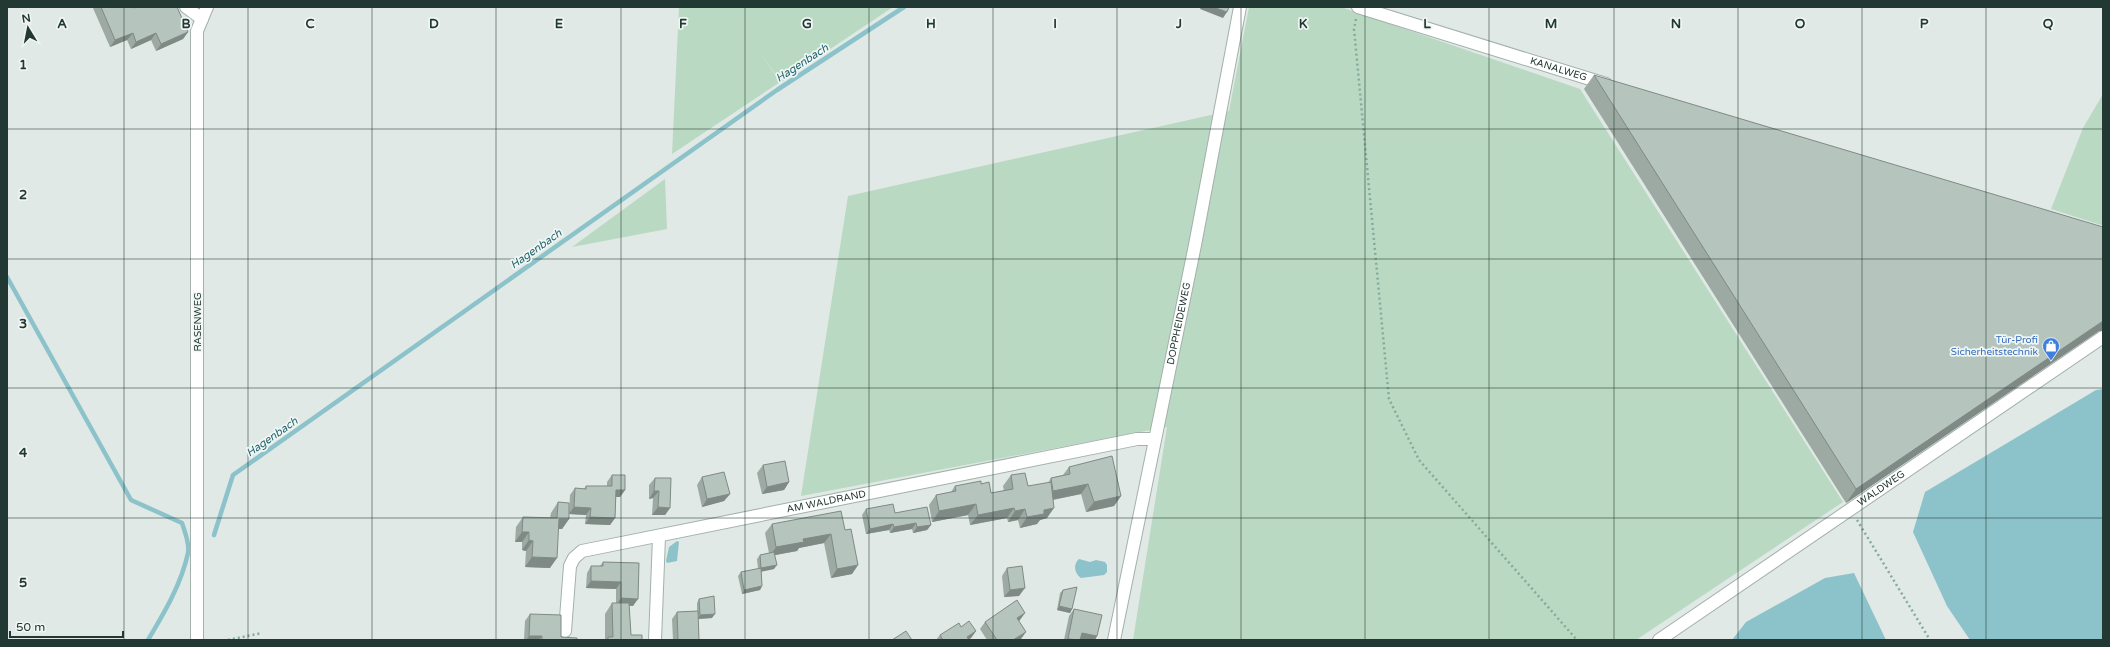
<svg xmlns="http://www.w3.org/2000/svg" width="2110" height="647" font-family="'Varela Round',sans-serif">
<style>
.green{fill:#bad9c2}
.water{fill:#8cc2ca}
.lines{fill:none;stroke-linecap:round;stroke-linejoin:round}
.stream{stroke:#8cc2ca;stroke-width:4.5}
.minor-casing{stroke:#a3b0ac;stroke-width:14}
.path{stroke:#83ab9d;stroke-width:2.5;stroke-dasharray:2 3;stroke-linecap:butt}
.minor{stroke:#fff;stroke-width:12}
.wall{fill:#9da9a3}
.shaded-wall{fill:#7f8985}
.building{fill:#b6c4be;stroke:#7f8985}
.grid{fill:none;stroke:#223832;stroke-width:1;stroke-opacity:0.55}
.labels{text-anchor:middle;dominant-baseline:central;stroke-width:3.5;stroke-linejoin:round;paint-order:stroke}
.street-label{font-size:10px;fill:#223832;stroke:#f0f6f3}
.shop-label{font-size:10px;fill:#366cbe;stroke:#f0f6f3;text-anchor:end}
.water-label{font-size:11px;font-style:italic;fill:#22646f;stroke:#f0f6f3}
.grid-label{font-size:13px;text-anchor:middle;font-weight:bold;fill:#223832;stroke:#f0f6f3;stroke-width:3.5;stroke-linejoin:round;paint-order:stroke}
</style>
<rect width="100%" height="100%" fill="#e0e9e5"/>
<g class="green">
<polygon points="679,7 893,7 781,82 761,54 780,82 672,154"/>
<polygon points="1249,7 1341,7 1580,89 1843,502 1636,640 1133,640 1167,427 801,496 848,196 1229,111"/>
<polygon points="2103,94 2103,224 2101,225 2051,209 2083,128"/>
<polygon points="665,179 667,229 572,247"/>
</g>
<g class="water">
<polygon points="2103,389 2103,640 1970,640 1947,606 1913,532 1925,492 2096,390"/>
<polygon points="677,541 679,542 677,561 667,563 666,561 669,547"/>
<path d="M1079,559L1090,562L1096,560L1105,562L1107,565V572L1104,575L1081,578C1074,573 1073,564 1079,559Z"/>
<polygon points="1854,573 1886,640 1732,640 1746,622 1825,578"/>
</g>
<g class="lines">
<g class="stream">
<path d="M7,277L131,500L182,523C185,532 190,544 188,553C181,585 164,613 148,640"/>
<polyline points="214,535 233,475 777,90 904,7"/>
</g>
<g class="minor-casing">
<g id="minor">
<polyline points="186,7 202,19"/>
<path id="s1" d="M1358,7L1606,84"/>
<path id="s2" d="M565,631L570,566L574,558L582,551L1137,439H1154"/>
<polyline points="197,640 197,31 207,7"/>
<polyline points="655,640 659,537"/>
<path id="s3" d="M1114,640L1195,245L1240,7"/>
<path id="s4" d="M1659,640L2103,337"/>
</g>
</g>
<g class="path">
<polyline points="1356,19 1354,29 1389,399 1419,460 1577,640"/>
<polyline points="1857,520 1930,640"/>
<polyline points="228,640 262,633"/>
</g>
<use href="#minor" class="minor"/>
</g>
<g class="wall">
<polygon points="94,7 134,7 134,8 188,32 183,39 156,51 151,40 131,49 127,40 110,47 93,8"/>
<polygon points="1594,75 2099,331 1846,503 1584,89"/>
<polygon points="763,465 789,482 784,490 762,494 757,473"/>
<polygon points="1069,467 1121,496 1114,506 1086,512 1081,494 1053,500 1047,518 1040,520 1037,524 1020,528 1018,520 1008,522 1007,518 970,525 968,515 932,522 929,505 936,495 951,492 955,486 981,484 991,493 1004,491 1003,486 1011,475 1028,486 1048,483 1051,478 1063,475"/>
<polygon points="612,475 625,490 620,497 616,497 615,518 610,525 585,524 586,515 569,514 570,495 575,488 584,489 586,486 607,486 607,482"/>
<polygon points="702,477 730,494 724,501 702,507 697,485"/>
<polygon points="655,478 670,508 665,515 652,515 653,498 649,499 649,485"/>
<polygon points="558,502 569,519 562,529 558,529 550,568 525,567 526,551 522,550 522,542 515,542 516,527 523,517 550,518 551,513"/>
<polygon points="866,509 895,513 931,525 927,530 913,533 912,529 890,533 889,530 866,534 862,515"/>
<polygon points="772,524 845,530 858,565 852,574 831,578 824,543 799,548 797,551 775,555 774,569 761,572 762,586 760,590 742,594 738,576 741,572 758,569 757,559 760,555 769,553 765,533"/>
<polygon points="603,562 639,563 633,606 629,605 631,635 642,640 605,640 605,614 612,603 616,603 616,589 586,588 587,573 591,566 600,566"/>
<polygon points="1007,568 1019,596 1004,597 1002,576"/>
<polygon points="1063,590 1072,609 1070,613 1057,610 1060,593"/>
<polygon points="699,599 712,618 698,619 699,640 673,640 672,619 677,612 697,611 697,603"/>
<polygon points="1074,609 1097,636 1095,640 1064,640 1069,616"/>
<polygon points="530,614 561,637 577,640 524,640 525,621"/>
<polygon points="1020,620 1019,621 1021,639 1019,640 987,640 980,629 985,622"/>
<polygon points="961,627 976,631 971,638 969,639 969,640 936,640 940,635"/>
</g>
<g class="shaded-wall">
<polygon points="1201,7 1213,7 1227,12 1223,18 1200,9"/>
<polygon points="188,32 183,39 156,51 161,44"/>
<polygon points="133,33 127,40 110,47 115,40"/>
<polygon points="156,33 151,40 131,49 136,42"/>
<polygon points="2103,321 2103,331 2099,331 1846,503 1856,489"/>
<polygon points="789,482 784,490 762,494 767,487"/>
<polygon points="1088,484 1081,494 1046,501 1053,491"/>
<polygon points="616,490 625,490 620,497 611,497"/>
<polygon points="654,491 659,491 653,498 649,499"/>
<polygon points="730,494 724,501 702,507 707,499"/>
<polygon points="1121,496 1114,506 1086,512 1094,502"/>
<polygon points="976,504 968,515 932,522 939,511"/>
<polygon points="574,507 591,508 586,515 569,514"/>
<polygon points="658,507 670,508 665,515 652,515"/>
<polygon points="1014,508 1007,518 970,525 978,515"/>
<polygon points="1054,508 1047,518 1040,520 1037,524 1020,528 1027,517 1044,510"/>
<polygon points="1025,509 1018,520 1008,522 1015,511"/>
<polygon points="590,517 615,518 610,525 585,524"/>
<polygon points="559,519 569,519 562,529 552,529"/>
<polygon points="916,523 912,529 890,533 894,527"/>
<polygon points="893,524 889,530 866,534 870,529"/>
<polygon points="931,525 927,530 913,533 917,527"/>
<polygon points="522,532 529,532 522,542 515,542"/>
<polygon points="831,534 824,543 799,548 797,551 770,556 776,547 803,539"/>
<polygon points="529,540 533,541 526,551 522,550"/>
<polygon points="532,557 557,558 550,568 525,567"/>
<polygon points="777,565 774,569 758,572 761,568"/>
<polygon points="858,565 852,574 831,578 837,569"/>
<polygon points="591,581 621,582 616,589 586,588"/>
<polygon points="762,586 760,590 742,594 744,590"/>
<polygon points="1025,588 1019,596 1004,597 1010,590"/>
<polygon points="621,598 638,599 633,606 616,605"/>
<polygon points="1059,606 1072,609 1070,613 1057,610"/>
<polygon points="1025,613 1020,620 1012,625 1017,618"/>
<polygon points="715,614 712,618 697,619 700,615"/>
<polygon points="976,631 971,638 968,640 967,637"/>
<polygon points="1026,632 1021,639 1019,640 1013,640"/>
<polygon points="1082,633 1097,636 1095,640 1077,640"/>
<polygon points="529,636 542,636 539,640 526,640"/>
</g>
<g class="building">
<polygon points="101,7 134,7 134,8 137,7 177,7 188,32 161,44 156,33 136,42 133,33 115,40"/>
<polygon points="1213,7 1229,7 1227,12"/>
<polygon points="1594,75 2103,227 2103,321 1856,489"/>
<polygon points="1112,456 1121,496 1094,502 1088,484 1053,491 1051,478 1070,474 1069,467"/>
<polygon points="785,461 789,482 767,487 763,465"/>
<polygon points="724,472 730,494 707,499 702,477"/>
<polygon points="1025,473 1028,486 1051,482 1054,508 1044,510 1044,514 1027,517 1025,509 1015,511 1014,508 978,515 976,504 939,511 936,495 956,491 955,486 981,481 981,484 989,482 991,493 1013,489 1011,475"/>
<polygon points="612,475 625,475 625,490 616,490 615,518 590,517 591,508 574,507 575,488 586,489 586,486 612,486"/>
<polygon points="655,478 671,478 670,508 658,507 659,491 654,491"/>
<polygon points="558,502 569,503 569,519 559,519 557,558 532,557 533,541 529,540 529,532 522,532 523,517 557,518"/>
<polygon points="893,504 895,513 927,507 931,525 917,527 916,523 894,527 893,524 870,529 866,509"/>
<polygon points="841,511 845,530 851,529 858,565 837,569 831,534 803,539 804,542 776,547 772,524"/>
<polygon points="774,552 777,565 761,568 760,555"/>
<polygon points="603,562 639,563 638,599 621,598 621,582 591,581 591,566 603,566"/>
<polygon points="1022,566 1025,588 1010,590 1007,568"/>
<polygon points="761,568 762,586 744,590 741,572"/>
<polygon points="1077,587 1072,609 1059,606 1063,590"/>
<polygon points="714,596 715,614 700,615 699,599"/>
<polygon points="1017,600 1025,613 1017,618 1026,632 1013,640 997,640 985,622"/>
<polygon points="612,603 629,603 631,635 642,635 642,640 608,640 608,637 613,637"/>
<polygon points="1074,609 1102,615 1097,636 1082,633 1080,640 1068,639"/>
<polygon points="698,611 699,640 678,640 677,612"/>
<polygon points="530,614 561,615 561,637 577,638 577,640 542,640 542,636 529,636"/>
<polygon points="969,621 976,631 967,637 969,640 943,640 940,635 959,623 961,627"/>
<polygon points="906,631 912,640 892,640"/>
</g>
<path class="grid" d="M124,7V640M248,7V640M372,7V640M496,7V640M621,7V640M745,7V640M869,7V640M993,7V640M1117,7V640M1241,7V640M1365,7V640M1489,7V640M1614,7V640M1738,7V640M1862,7V640M1986,7V640M7,129H2103M7,259H2103M7,388H2103M7,518H2103"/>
<defs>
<g id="shop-pin" transform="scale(0.9)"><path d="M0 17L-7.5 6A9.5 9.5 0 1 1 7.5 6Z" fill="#3f7fe0" stroke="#f0f6f3"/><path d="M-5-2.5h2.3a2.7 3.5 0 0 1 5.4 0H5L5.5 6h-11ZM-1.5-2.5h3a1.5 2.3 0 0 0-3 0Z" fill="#fff"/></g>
</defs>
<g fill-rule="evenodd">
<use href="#shop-pin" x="2051" y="346"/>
</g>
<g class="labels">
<g class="street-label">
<text stroke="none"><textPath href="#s1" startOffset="210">KANALWEG</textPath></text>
<text transform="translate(198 322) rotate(-90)">RASENWEG</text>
<text stroke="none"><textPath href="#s3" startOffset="323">DOPPHEIDEWEG</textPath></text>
<text stroke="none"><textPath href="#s4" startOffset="269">WALDWEG</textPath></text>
<text stroke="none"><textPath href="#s2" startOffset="334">AM WALDRAND</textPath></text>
</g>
<g class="shop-label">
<text x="2038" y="340">Tür-Profi<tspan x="2038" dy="12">Sicherheitstechnik</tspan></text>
</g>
<g class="water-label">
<text transform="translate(802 63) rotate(-33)">Hagenbach</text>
<text transform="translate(536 249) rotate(-35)">Hagenbach</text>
<text transform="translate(272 437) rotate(-35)">Hagenbach</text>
</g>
</g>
<g class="grid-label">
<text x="62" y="28">A</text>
<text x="186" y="28">B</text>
<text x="310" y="28">C</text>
<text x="434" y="28">D</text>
<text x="559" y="28">E</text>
<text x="683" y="28">F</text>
<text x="807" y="28">G</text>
<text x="931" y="28">H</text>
<text x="1055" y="28">I</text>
<text x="1179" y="28">J</text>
<text x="1303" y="28">K</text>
<text x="1427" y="28">L</text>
<text x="1551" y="28">M</text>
<text x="1676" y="28">N</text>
<text x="1800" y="28">O</text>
<text x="1924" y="28">P</text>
<text x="2048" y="28">Q</text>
<text x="23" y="69">1</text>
<text x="23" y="199">2</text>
<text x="23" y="328">3</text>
<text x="23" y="457">4</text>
<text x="23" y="587">5</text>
</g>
<rect width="2110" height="647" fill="none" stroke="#223832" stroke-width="16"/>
<g transform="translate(28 28) rotate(350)" stroke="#f0f6f3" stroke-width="3" paint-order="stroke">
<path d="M0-3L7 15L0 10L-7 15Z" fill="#223832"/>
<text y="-6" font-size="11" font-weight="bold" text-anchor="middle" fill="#223832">N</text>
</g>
<path d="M10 631v6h113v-6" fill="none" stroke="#223832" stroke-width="2"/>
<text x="16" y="631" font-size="12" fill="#223832" stroke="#f0f6f3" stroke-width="3" paint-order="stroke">50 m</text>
</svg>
